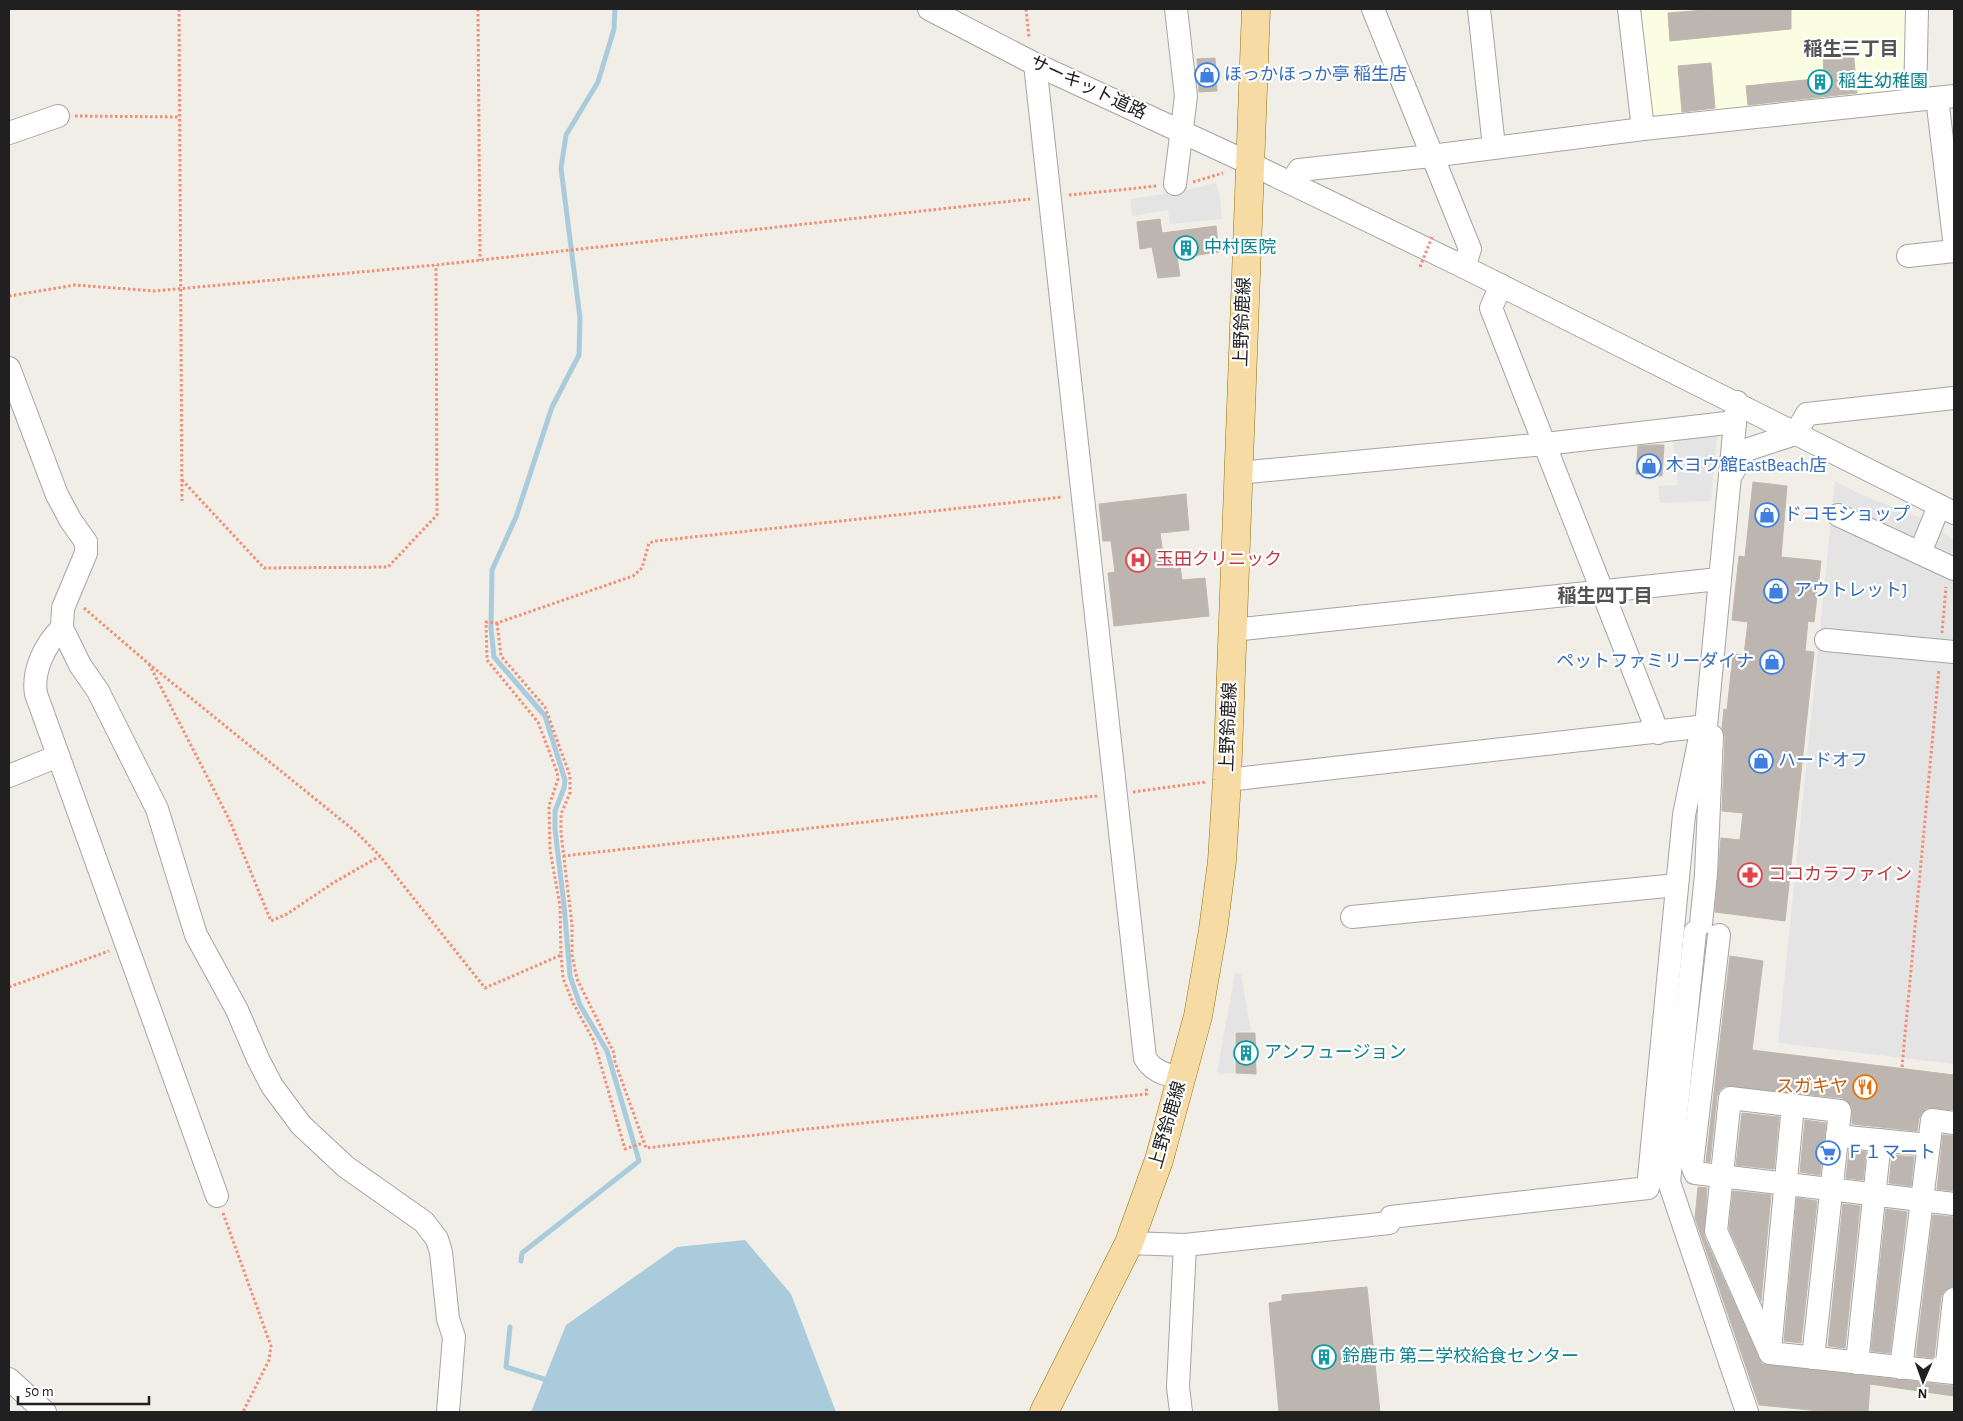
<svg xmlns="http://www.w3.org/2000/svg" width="1963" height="1421" font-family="'Alegreya Sans','Noto Sans JP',sans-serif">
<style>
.education{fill:#fbfde2}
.parking{fill:#e4e4e4}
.water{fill:#aacbdb}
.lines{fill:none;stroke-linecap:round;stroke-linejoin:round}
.stream{stroke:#aacbdb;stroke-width:5}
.building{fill:#bdb6b0;stroke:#c1b6aa}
.minor-casing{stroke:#a4a4a4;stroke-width:24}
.major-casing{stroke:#937308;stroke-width:29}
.path{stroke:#f28e75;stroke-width:3;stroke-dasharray:2.5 2.5;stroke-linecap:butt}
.minor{stroke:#fff;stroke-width:22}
.major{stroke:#f7dba5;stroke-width:28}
.path-bridge{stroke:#f28e75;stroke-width:3;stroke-dasharray:2.5 2.5;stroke-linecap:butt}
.labels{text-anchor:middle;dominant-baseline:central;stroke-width:4.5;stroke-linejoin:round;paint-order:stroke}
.shop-label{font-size:18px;fill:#366cbe;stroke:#fff;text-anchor:start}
.culture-label{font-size:18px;fill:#0d838f;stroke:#fff;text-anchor:start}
.street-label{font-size:18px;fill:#202020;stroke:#fff}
.health-label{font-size:18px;fill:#be3a42;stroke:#fff;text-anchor:start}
.food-label{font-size:18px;fill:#c56008;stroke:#fff;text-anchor:end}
.neighbourhood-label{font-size:19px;font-weight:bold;fill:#535353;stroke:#fff}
</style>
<rect width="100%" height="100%" fill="#f0eee7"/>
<polygon class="education" points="1635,9 1911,9 1909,96 1646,123"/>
<g class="parking">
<polygon points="1216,183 1220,197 1222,219 1170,224 1168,210 1132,216 1130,199 1164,194 1166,189 1182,191"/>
<polygon points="1717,436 1711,501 1660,503 1658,486 1678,485 1673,440"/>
<polygon points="1835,481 1864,496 1917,516 1954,539 1954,1064 1778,1043"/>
<polygon points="1235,973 1241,974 1251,1031 1234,1032 1234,1073 1217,1074"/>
</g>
<polygon class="water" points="745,1240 791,1294 836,1412 531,1412 566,1325 677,1247"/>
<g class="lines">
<g class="stream">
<polyline points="521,1261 522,1253 639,1161 607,1051 580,1005 570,976 564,905 555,829 555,811 564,788 565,780 545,716 494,657 491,628 492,570 516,517 552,407 579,355 580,318 561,168 566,135 598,82 614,29 615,9"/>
<polyline points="510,1327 506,1367 544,1379"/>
</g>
</g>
<g class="building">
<polygon points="1718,9 1791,9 1791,29 1670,41 1668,13"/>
<polygon points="1853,48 1857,93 1748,105 1746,86 1824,78 1823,50"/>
<polygon points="1215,58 1217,91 1199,92 1197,59"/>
<polygon points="1711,63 1715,108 1682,112 1678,66"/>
<polygon points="1160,219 1162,233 1216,226 1219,252 1177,258 1180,276 1158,278 1152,247 1140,249 1137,222"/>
<polygon points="1654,445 1664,445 1662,476 1636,474 1638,446"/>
<polygon points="1753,482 1787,486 1781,557 1821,561 1814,622 1808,621 1805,651 1814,652 1785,921 1715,912 1721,838 1740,840 1743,813 1722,811 1725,737 1722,728 1724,709 1727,710 1733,654 1744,655 1748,622 1732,620 1739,556 1745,557"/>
<polygon points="1186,494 1189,530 1160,533 1164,561 1179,559 1182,580 1205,578 1209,616 1114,626 1108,573 1115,572 1111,541 1103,541 1099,504"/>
<polygon points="1730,956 1763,961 1752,1050 1954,1075 1954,1110 1927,1108 1919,1118 1917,1131 1852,1124 1852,1106 1842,1098 1725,1086 1720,1090 1717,1096 1710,1162 1706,1161"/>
<polygon points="1236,1033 1255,1033 1256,1074 1236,1073"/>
<polygon points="1742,1113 1779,1117 1774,1169 1736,1165"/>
<polygon points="1805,1120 1826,1123 1820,1175 1800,1172"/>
<polygon points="1943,1135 1954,1136 1954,1191 1937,1189"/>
<polygon points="1849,1150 1866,1152 1863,1180 1846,1178"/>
<polygon points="1892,1155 1914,1157 1911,1186 1889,1183"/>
<polygon points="1698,1187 1707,1188 1704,1236 1762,1364 1954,1386 1954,1396 1870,1384 1868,1412 1830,1412 1759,1405 1695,1218"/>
<polygon points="1733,1191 1771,1195 1761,1301 1729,1229"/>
<polygon points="1797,1198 1817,1201 1801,1343 1784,1341"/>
<polygon points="1843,1204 1860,1206 1845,1348 1828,1346"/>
<polygon points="1886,1209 1907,1212 1890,1353 1871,1351"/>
<polygon points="1933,1215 1954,1217 1954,1286 1944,1291 1941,1297 1934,1358 1916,1356"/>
<polygon points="1367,1287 1380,1412 1279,1412 1269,1303 1282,1301 1282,1295"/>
</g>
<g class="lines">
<g class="minor-casing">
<g id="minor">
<polyline points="929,9 1035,64 1249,163 1464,267 1954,513"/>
<polyline points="1373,9 1470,249 1464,267"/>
<polyline points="1479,9 1494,147"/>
<polyline points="1629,9 1643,129"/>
<path d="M1035,64L1145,1058C1153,1072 1167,1076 1182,1077"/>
<polyline points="1937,98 1954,239"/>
<polyline points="1915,100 1917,9"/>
<polyline points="9,133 58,116"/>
<polyline points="1291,183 1299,170 1431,156 1643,129 1954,96"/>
<polyline points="1175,184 1186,96 1176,9"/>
<polyline points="1908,256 1954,251"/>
<polyline points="1501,285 1491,308 1658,733"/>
<polyline points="9,368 57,495 71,521 86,542 86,553 63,608 62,628 80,665 98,691 157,809 196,935 237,1010 258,1059 272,1086 301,1125 346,1167 424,1222 437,1239 441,1252 448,1319 454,1337 448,1412"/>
<polyline points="1238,473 1545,444 1735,422"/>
<polyline points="1731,475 1746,450 1795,434 1807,414 1954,398"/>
<polyline points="1838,515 1954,569"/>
<polyline points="1920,553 1939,506"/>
<path d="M62,628C45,644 32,671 36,694L217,1196"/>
<polyline points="1233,630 1719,579"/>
<polyline points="1826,640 1954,652"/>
<polyline points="9,776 58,756"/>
<polyline points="1227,780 1706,726"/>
<polyline points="1352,917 1677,885"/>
<polyline points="1701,924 1706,874 1712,736"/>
<polyline points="1695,932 1669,1182 1747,1412"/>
<polyline points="1719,935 1692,1165 1695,1173 1954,1204"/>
<polyline points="1837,1136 1929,1145"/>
<polyline points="1129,1243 1185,1245 1178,1387 1181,1412"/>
<polyline points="1185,1245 1389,1223 1391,1217 1648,1188 1684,815 1699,742 1706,726 1737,402"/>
<polyline points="1770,1350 1793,1105"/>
<polyline points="1770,1353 1716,1231 1730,1098 1840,1111 1813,1358"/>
<polyline points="1770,1353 1954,1373"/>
<polyline points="1857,1363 1880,1140"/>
<polyline points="1901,1368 1932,1120 1954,1123"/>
<polyline points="1946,1372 1954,1299"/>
<polyline points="9,1379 45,1412"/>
</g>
</g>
<g class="major-casing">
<polyline id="major" points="1044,1412 1129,1243 1159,1160 1198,1016 1213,930 1222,861 1227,780 1256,9"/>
</g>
<g class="path">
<polyline points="179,9 182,501"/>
<polyline points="478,9 480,260"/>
<polyline points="1026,9 1029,37"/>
<polyline points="75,116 180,117"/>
<polyline points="1193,182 1223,173"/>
<polyline points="1069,195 1157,186"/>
<polyline points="9,296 75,285 155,291 436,265 1030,199"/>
<polyline points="182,480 264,568 388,567 437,515 436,265"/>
<polyline points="84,608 149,664 356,832 380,856"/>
<polyline points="497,623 501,656 545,707 570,776 570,793 561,814 561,833 572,925 572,955 577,979 614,1053 615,1062 646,1148 806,1129 1147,1094 1146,1086"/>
<polyline points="1942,633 1946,587"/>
<polyline points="149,664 229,819 271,921 287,914 333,883 380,856 485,988 561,955 560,906 550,850 549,806 558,779 557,772 538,722 487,660 486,622 497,623 633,576 642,568 649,543 656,541 1063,497"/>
<polyline points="1133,792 1206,782"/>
<polyline points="563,856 1097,796"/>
<polyline points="561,955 563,978 573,1003 594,1041 625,1149 643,1143"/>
<polyline points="9,987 109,951"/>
<polyline points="1902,1067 1939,669"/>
<polyline points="223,1213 271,1346 269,1360 243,1412"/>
</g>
<use href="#minor" class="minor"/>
<use href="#major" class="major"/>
<polyline class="path-bridge" points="1420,267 1432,237"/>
</g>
<defs>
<g id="shop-ring" transform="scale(1.25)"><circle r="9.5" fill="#fff" stroke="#3f7fe0" stroke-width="1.5"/><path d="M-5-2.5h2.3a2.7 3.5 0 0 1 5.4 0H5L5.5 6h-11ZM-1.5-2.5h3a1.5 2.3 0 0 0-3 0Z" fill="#3f7fe0"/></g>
<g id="building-ring" transform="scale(1.25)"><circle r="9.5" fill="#fff" stroke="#0f9aa8" stroke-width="1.5"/><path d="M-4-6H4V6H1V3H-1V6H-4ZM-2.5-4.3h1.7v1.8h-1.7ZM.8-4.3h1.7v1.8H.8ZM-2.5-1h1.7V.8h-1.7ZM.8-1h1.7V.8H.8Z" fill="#0f9aa8"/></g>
<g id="hospital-ring" transform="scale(1.25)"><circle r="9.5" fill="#fff" stroke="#e0444e" stroke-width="1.5"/><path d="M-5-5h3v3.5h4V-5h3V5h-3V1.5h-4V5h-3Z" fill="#e0444e"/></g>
<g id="pharmacy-ring" transform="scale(1.25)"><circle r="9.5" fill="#fff" stroke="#e0444e" stroke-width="1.5"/><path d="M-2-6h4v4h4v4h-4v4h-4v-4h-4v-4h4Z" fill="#e0444e"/></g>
<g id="restaurant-ring" transform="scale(1.25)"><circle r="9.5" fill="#fff" stroke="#e8710a" stroke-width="1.5"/><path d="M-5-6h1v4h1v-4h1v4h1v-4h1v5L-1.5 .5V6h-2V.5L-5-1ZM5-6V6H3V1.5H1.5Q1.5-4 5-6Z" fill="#e8710a"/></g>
<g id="supermarket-ring" transform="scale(1.25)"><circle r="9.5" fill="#fff" stroke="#3f7fe0" stroke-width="1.5"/><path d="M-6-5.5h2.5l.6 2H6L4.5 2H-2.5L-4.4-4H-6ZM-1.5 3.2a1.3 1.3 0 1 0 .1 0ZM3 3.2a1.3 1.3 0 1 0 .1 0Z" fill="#3f7fe0"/></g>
</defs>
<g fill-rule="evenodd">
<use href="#shop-ring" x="1207" y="75"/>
<use href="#building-ring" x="1820" y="82"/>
<use href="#building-ring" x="1186" y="248"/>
<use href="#shop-ring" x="1649" y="466"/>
<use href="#shop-ring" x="1767" y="515"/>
<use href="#hospital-ring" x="1138" y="560"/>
<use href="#shop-ring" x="1776" y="591"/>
<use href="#shop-ring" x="1772" y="662"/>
<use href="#shop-ring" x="1761" y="761"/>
<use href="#pharmacy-ring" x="1750" y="875"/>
<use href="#building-ring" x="1246" y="1053"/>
<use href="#restaurant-ring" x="1865" y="1087"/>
<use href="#supermarket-ring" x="1828" y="1153"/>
<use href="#building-ring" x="1324" y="1357"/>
</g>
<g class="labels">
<g class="shop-label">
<text x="1224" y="75">ほっかほっか亭 稲生店</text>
<text x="1666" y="466">木ヨウ館EastBeach店</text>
<text x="1784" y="515">ドコモショップ</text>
<text x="1794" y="591">アウトレットJ</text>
<text x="1754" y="662" text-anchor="end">ペットファミリーダイナ</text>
<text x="1778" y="761">ハードオフ</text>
<text x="1846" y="1153">Ｆ１マート</text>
</g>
<g class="culture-label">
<text x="1838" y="82">稲生幼稚園</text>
<text x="1204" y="248">中村医院</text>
<text x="1264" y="1053">アンフュージョン</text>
<text x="1342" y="1357">鈴鹿市 第二学校給食センター</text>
</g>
<g class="street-label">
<text transform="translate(1088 88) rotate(25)">サーキット道路</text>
<text transform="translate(1243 322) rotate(-88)">上野鈴鹿線</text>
<text transform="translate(1229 727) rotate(-88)">上野鈴鹿線</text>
<text transform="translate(1168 1125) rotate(-74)">上野鈴鹿線</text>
</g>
<g class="health-label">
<text x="1156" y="560">玉田クリニック</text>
<text x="1768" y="875">ココカラファイン</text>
</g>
<g class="food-label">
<text x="1848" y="1087">スガキヤ</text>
</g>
<g class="neighbourhood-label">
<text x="1851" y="49">稲生三丁目</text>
<text x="1605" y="596">稲生四丁目</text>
</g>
</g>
<rect width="1963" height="1421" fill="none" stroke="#202020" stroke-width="20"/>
<g transform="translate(1923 1381) rotate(182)" stroke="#ffffff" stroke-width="4" paint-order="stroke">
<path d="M0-4L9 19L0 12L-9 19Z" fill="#202020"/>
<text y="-8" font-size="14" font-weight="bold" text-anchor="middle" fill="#202020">N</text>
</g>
<path d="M18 1396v8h131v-8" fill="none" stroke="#202020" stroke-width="2.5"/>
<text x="25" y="1396" font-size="15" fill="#202020" stroke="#ffffff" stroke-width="4" paint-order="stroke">50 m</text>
</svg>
